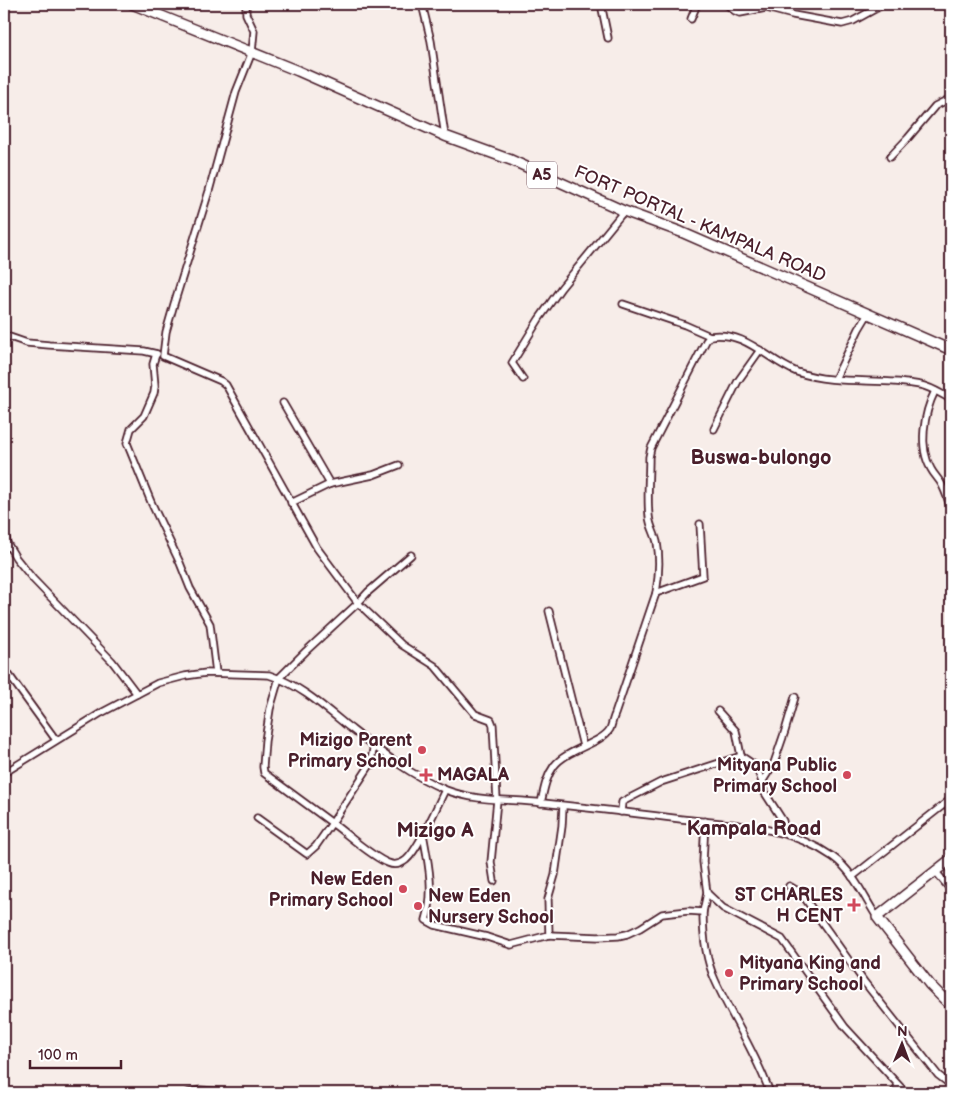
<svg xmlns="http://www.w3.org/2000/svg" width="955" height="1097" font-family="'Balsamiq Sans',sans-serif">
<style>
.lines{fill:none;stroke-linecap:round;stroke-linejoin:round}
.minor-casing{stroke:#4a1f2b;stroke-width:9}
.secondary-casing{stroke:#4a1f2b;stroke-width:12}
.primary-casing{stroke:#4a1f2b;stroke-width:12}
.minor{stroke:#fff;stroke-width:5.5}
.secondary{stroke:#fff;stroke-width:9}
.primary{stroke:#fff;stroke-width:9}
.poi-dot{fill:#d1495b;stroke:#fff;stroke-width:2}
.labels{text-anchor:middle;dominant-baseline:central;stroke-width:4;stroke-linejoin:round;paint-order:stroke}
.shield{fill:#fff;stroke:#80626b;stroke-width:1}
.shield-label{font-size:16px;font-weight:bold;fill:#4a1f2b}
.street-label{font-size:18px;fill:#4a1f2b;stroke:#fff}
.poi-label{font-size:18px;font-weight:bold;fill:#4a1f2b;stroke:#fff;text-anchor:end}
.quarter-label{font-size:20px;font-weight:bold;fill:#4a1f2b;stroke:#fff}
</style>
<rect width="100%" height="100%" fill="#f7ede9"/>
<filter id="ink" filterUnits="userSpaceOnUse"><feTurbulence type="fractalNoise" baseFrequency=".02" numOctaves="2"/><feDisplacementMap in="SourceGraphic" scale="10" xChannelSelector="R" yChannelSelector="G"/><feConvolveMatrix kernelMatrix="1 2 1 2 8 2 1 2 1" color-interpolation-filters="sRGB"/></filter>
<g filter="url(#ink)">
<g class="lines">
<g class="minor-casing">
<g id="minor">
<polyline points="246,4 246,14 254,31 252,52 236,92 209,191 174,304 166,332 163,356 221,381 226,385 317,548 358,603 306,651 279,678 270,709 265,741 263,767 264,773 332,823 370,765 374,745"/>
<polyline points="422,4 431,41 445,136"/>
<polyline points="601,4 608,38"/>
<polyline points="726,4 735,11 740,13 766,8 793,15 842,24 853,21 884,4"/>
<polyline points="691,19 697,4"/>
<polyline points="890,157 908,138 935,106 951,98"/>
<polyline points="623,304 685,325 710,336"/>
<polyline points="4,335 27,343 49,345 144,351 157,354"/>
<polyline points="156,354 153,364 155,386 154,393 144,416 131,429 127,443 151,502 180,563 190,588 210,624 216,673"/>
<polyline points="523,379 512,363 539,319 561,288 624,211"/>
<polyline points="835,379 859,329 868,314"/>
<path d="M935,391C924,413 918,447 931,469C934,475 939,479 942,485C946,493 949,502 951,510"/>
<polyline points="283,403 330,484"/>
<polyline points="714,429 738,381 760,350"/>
<polyline points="291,503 330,484 373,475 399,465"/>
<polyline points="4,528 7,543 16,558 33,579 112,661 137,694"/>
<polyline points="411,555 368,592 358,603 402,645 435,666 475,714 491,720 493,725 497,800 491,862 494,881"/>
<polyline points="656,593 703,576 700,524"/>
<polyline points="549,611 583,746"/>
<polyline points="4,668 56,740"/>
<polyline points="718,711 736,731 741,756 756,766 762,782"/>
<polyline points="370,765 393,760"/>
<path d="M4,773L101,713L158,683L185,676L206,673L269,675C298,684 322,705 345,724C376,748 409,775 446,790C477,802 511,799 543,803C589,808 635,813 681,819C735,825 787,825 833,857C853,871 864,897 877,917"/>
<path d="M541,803C544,789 546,777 554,766C567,749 601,744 610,729C612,724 613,718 615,714L656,593C659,576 660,559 657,542C655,533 650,527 649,516C647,497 649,477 649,457L651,448L706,341L710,336C745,330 767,360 797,372C836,386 880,377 920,385C931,387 941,394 951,399"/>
<polyline points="621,812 622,802 661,782 741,756"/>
<path d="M257,818L307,854L316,846L332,823C347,834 372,857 388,863C395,866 401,864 406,860C419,849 437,806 445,790"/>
<polyline points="705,821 703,862 707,893 723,908 782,939 845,1027 906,1093"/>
<polyline points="783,833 783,821 763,790 762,782 774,763 785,731 795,697"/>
<path d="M423,834C428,861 435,892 426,920L435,925L487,937L511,945L549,935L548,899L555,875L562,826L563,806"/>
<polyline points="936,872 951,890"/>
<polyline points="852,877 951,799"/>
<polyline points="789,886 801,893 865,983 938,1075 951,1085"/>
<path d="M703,912C703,935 705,958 715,980C732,1018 756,1053 770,1093"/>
<polyline points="549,935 598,937 618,936 627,934 640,928 662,914 688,911 703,912 707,893"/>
<polyline points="188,1093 200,1090 215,1091"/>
<polyline points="893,1093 898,1086"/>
</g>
</g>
<g class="secondary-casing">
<polyline id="secondary" points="951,859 877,917 930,985 951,1006"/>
</g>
<g class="primary-casing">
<polyline id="primary" points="132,4 298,71 445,136 511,160 624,211 681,232 951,350"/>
</g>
<use href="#minor" class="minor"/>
<use href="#secondary" class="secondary"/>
<use href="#primary" class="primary"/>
</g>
</g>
<g class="poi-dot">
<circle cx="422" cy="750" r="5"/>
<path d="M423.5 767.5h5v5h5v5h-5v5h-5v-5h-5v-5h5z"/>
<circle cx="847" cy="775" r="5"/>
<circle cx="403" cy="889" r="5"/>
<path d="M851.5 897.5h5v5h5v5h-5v5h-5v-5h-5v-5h5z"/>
<circle cx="418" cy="906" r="5"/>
<circle cx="729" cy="973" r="5"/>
</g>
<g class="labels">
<rect class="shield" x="527" y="161.5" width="30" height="27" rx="4"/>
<g class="shield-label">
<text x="542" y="175">A5</text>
</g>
<g class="street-label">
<text transform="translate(700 224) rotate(23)">FORT PORTAL - KAMPALA ROAD</text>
</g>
<g class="poi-label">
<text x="412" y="740">Mizigo Parent<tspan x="412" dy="21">Primary School</tspan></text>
<text x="837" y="765">Mityana Public<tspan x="837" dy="21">Primary School</tspan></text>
<text x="437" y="775" text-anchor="start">MAGALA</text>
<text x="393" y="879">New Eden<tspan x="393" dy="21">Primary School</tspan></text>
<text x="843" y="895">ST CHARLES<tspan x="843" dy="21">H CENT</tspan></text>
<text x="428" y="896" text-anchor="start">New Eden<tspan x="428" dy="21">Nursery School</tspan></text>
<text x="739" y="963" text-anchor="start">Mityana King and<tspan x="739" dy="21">Primary School</tspan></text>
</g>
<g class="quarter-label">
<text x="761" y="458">Buswa-bulongo</text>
<text x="754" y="829">Kampala Road</text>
<text x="435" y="831">Mizigo A</text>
</g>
</g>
<rect width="955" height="1097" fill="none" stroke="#fff" stroke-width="20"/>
<rect x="10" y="10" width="935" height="1077" fill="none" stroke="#4a1f2b" stroke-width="2" filter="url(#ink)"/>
<g transform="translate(902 1044) rotate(1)" stroke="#ffffff" stroke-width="4" paint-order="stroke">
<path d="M0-4L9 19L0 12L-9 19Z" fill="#4a1f2b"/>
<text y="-8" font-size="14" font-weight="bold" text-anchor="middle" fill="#4a1f2b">N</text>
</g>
<path d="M30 1060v8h91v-8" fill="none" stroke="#4a1f2b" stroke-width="2.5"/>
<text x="38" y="1060" font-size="15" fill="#4a1f2b" stroke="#ffffff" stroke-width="4" paint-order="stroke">100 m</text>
</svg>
